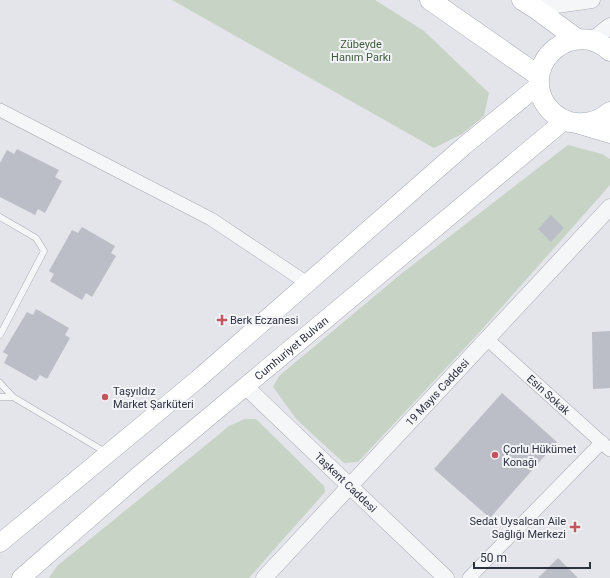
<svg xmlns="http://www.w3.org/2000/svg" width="610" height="578" font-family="Roboto,sans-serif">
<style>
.green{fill:#c7d3c5}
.building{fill:#bbbec6}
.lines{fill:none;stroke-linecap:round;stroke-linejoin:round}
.service-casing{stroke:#a9acb4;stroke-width:7}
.minor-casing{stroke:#a9acb4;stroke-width:14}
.tertiary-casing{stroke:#a9acb4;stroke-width:17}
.secondary-casing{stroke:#a9acb4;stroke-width:19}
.primary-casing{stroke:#a4a9b4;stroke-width:21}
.service{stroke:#f5f6f8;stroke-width:6}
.minor{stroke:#f5f6f8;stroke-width:13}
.tertiary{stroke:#f5f6f8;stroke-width:16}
.secondary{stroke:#fff;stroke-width:18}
.primary{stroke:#fff;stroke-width:20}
.poi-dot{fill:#c1565d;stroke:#f3f4f7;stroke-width:1.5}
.labels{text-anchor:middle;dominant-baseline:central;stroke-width:4;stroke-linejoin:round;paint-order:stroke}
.park-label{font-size:11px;fill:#3e5a3b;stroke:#f3f4f7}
.poi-label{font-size:11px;fill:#2d3240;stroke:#f3f4f7;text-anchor:start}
.street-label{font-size:11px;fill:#2d3240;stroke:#f3f4f7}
</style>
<rect width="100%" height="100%" fill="#e3e5ea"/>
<g class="green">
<polygon points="172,0 375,0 424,31 489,93 484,116 462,134 434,148"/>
<polygon points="568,145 602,154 610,159 610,185 477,335 358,462 344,463 297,420 273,387 279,376 401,274"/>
<polygon points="245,419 256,419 324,486 325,492 249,578 49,578 57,566 206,445 229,426"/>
</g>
<g class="building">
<polygon points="17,149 59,170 55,177 62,181 45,213 38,209 35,215 0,197 0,163 7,150 14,154"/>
<polygon points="551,215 564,228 551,242 538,229"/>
<polygon points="82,227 115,246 111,253 116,256 92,297 86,293 82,300 50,281 54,274 49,271 72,230 78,233"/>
<polygon points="36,309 69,328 65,335 70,338 47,379 40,375 36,381 4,363 8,355 3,352 27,312 33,315"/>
<polygon points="610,331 610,388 593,389 592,332"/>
<polygon points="502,393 557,442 490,518 434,469"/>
<polygon points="558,558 578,578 538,578"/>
</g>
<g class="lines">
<g class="service-casing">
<g id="service">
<polyline points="0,217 36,238 44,251 0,335"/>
<polyline points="0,383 13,397"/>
<polyline points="0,397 13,397 107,453"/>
</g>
</g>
<g class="minor-casing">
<g id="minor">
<polyline points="0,110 211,219 307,283"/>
<path id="s1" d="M487,339L610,450"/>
<polyline points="469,578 602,442"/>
</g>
</g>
<g class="tertiary-casing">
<g id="tertiary">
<polyline points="535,8 592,0"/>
<polyline points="592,40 610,26"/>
<path id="s2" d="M246,387L446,578"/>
<path id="s3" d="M264,578L610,207"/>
</g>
</g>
<g class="secondary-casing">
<g id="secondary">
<polyline points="0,543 198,379 464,146 539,85"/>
<path id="s4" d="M21,578L138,476L565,120"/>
</g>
</g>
<g class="primary-casing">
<g id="primary">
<polyline points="430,0 539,76"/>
<polyline points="522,0 535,8 577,39"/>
<path d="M610,51C575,18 522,60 544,102C550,112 559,119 570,122C585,125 599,122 610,112"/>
<polyline points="580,124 610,133"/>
</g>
</g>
<use href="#service" class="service"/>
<use href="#minor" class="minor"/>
<use href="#tertiary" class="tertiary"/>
<use href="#secondary" class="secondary"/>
<use href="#primary" class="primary"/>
</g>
<g class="poi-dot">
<path d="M220 314h4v4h4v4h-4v4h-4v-4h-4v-4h4z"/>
<circle cx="105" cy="397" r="4"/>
<circle cx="495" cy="455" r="4"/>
<path d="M573 521h4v4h4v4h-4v4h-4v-4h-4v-4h4z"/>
</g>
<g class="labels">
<g class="park-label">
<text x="361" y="44">Zübeyde<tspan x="361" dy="13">Hanım Parkı</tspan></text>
</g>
<g class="poi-label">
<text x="230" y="320">Berk Eczanesi</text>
<text x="113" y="391">Taşyıldız<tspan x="113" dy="13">Market Şarküteri</tspan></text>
<text x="503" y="449">Çorlu Hükümet<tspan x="503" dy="13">Konağı</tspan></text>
<text x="566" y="521" text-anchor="end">Sedat Uysalcan Aile<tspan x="566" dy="13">Sağlığı Merkezi</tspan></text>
</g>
<g class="street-label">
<text stroke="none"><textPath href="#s4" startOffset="355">Cumhuriyet Bulvarı</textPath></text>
<text stroke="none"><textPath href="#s3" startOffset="254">19 Mayıs Caddesi</textPath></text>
<text stroke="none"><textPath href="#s1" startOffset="83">Esin Sokak</textPath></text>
<text stroke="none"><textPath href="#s2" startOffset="138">Taşkent Caddesi</textPath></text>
</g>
</g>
<path d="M474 562v6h116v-6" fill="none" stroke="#2d3240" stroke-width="2"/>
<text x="480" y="562" font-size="12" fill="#2d3240" stroke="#f3f4f7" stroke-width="3" paint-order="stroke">50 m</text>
</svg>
